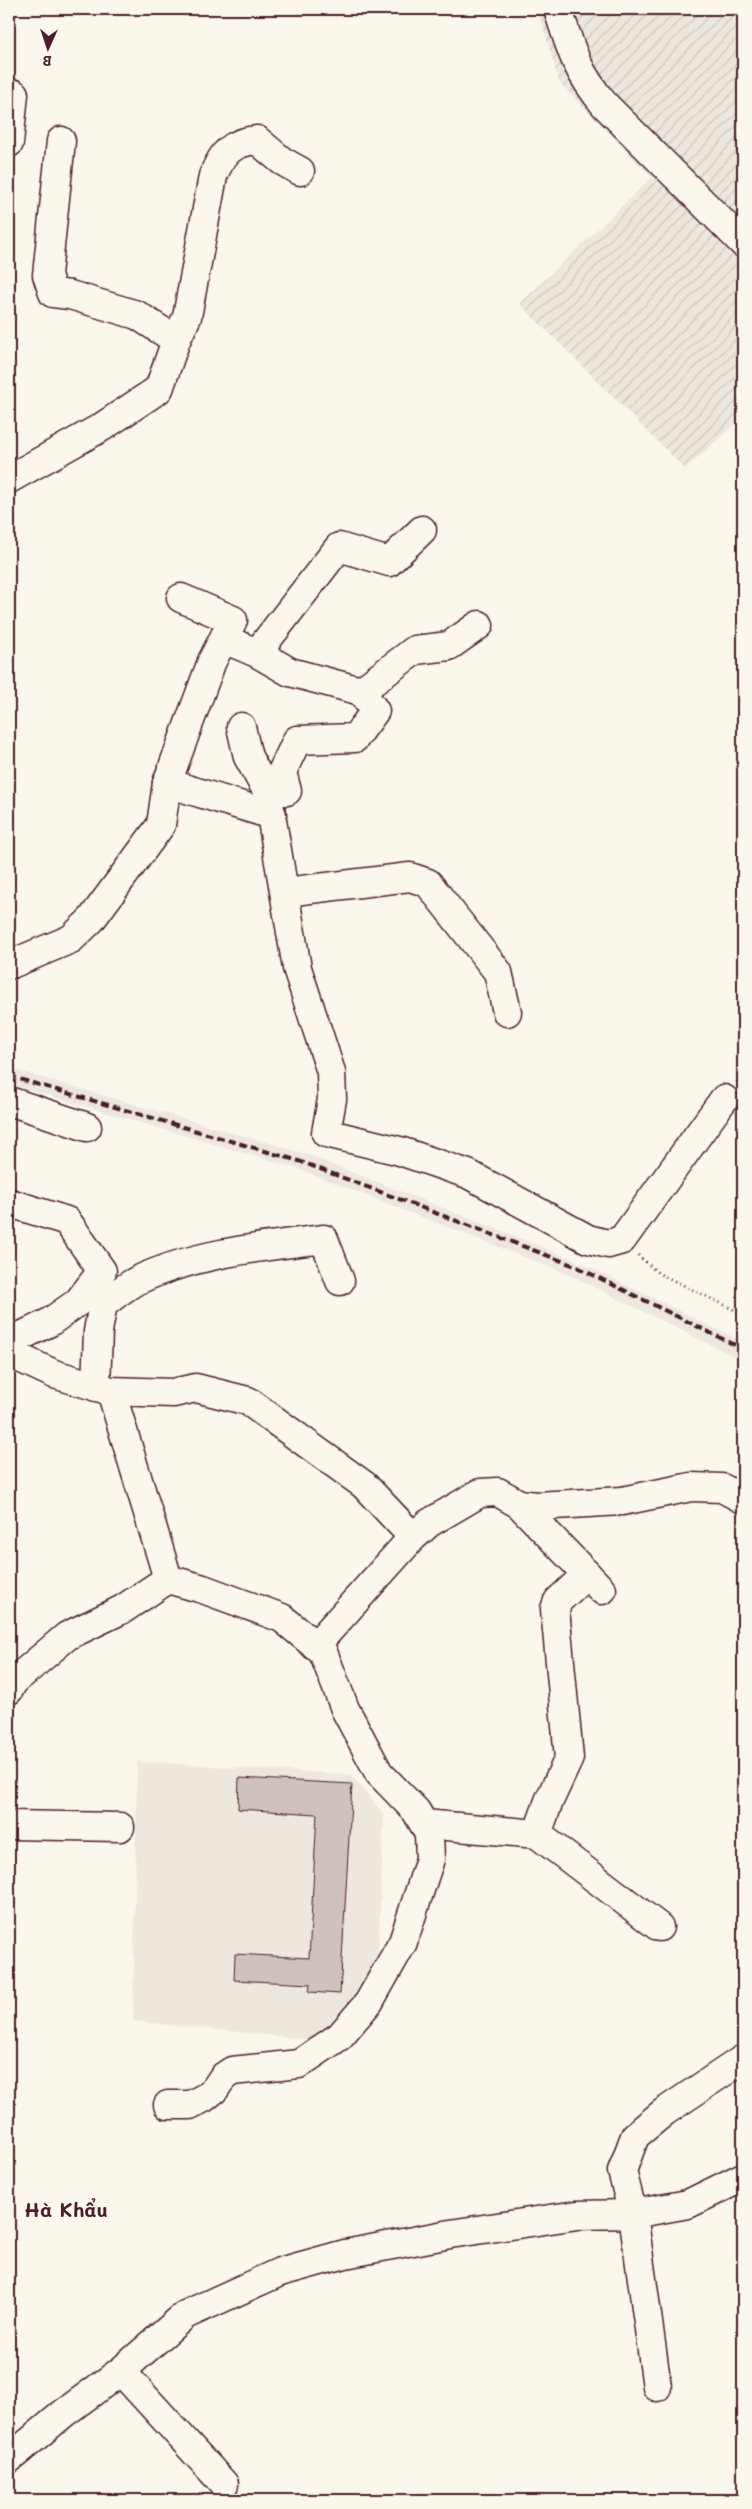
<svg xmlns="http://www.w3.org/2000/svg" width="752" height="2509" font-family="Mali,sans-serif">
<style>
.built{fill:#eee7de}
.industrial{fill:url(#industrial-furrows)}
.building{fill:#cfc2bc;stroke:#4a1f2b}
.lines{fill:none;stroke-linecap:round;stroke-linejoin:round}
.minor-casing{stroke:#4a1f2b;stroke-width:31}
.path{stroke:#4a1f2b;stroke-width:3;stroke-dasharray:1 4;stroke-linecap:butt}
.minor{stroke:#fbf7ec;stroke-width:28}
.rail{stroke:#4a1f2b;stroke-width:4;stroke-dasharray:8 4;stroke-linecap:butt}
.labels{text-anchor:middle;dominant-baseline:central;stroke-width:5;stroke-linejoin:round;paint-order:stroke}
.quarter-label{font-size:20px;font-weight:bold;fill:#4a1f2b;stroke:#fbf7ec}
</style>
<defs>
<pattern id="industrial-furrows" width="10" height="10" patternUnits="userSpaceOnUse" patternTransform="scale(1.25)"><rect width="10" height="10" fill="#eee7de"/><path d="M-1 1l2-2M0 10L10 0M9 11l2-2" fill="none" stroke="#cec6bf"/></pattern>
</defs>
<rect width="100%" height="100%" fill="#fbf7ec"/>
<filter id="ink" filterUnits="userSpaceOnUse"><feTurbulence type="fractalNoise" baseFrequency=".02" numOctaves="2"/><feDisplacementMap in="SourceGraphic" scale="10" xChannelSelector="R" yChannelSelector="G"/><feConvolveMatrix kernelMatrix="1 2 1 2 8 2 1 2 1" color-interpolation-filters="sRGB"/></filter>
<g filter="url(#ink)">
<g class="built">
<polygon points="9,1068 303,1153 573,1259 743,1342 743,1361 570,1275 299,1169 9,1084"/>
<polygon points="137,1761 351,1775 384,1814 378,1956 349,2008 319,2034 306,2039 133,2021"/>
</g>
<polygon class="industrial" points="538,9 743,9 743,417 685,469 520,304 652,177 559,82"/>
<polygon class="building" points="239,1778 352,1784 340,1994 309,1992 310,1984 234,1980 235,1954 309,1958 317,1814 238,1809"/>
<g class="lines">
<g class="minor-casing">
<g id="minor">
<path d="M558,9C571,50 576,70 604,104L743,243"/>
<polyline points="61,141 47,275 53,293 70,295 137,315 176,340"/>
<polyline points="9,143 14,94"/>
<path d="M9,479L102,427L159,389L176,340L187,317L213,176C222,154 231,142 257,140L282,161L300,171"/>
<polyline points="224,639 257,653 290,672 361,691 415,650 449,646 479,625"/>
<polyline points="257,653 339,547 389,562 422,530"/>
<polyline points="361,691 375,711 355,738 297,740 282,772 287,791 267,791 297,968 331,1072 332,1099 326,1133 400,1151 468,1174 588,1239 608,1244 622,1240 724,1099"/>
<polyline points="241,727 248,757 267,791"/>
<polyline points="167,783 272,815"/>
<polyline points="285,892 410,877 428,883 498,972 507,1012"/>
<polyline points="9,965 71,939 91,920 161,825 167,783 212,661 233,620 181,598"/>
<polyline points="9,1101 87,1127"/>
<polyline points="9,1205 10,1203 67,1221 102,1271 78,1302 50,1322 9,1342"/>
<polyline points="9,1353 54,1374 111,1391 173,1393 196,1388 248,1401 364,1485 413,1537"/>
<path d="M96,1387L98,1331L103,1304C114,1296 126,1286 138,1280C196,1253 261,1247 324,1239L340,1281"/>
<polyline points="111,1391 168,1579 203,1589 282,1618 323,1652 345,1709 379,1773 416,1811 429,1833 430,1859 403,1942 369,2002 340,2036 299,2064 232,2071 223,2077 215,2089 204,2098 190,2105 168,2105"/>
<polyline points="519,1504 537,1506 622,1501 691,1487 722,1488 743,1499"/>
<polyline points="315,1646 413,1537 429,1523 480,1493 498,1492 519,1504 602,1590"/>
<polyline points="9,1690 13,1682 67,1636 123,1609 168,1579"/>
<polyline points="424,1824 537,1834 659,1927"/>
<polyline points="9,1825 120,1827"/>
<polyline points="537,1834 549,1801 569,1758 555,1609 558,1601 587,1574"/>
<polyline points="121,2371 224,2484"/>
<polyline points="657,2387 633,2214 622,2171 635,2136 664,2112 743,2059"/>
<polyline points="9,2459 64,2413 121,2371 185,2315 280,2272 345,2254 450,2234 577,2215 633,2214 688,2204 743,2177"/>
</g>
</g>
<g class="path">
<polyline points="737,1082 743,1070"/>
<polyline points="638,1255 658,1273 743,1314"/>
</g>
<use href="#minor" class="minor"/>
<polyline class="rail" points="9,1076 299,1161 575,1266 743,1349"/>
</g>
</g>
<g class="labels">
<g class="quarter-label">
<text x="66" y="2209">Hà Khẩu</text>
</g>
</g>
<rect width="752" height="2509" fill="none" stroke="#fbf7ec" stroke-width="30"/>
<rect x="15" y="15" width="722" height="2479" fill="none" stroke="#4a1f2b" stroke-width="2" filter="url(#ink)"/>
<g transform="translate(48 48) rotate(183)" stroke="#fbf7ec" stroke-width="4" paint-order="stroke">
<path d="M0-4L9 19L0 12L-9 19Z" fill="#4a1f2b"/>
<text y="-8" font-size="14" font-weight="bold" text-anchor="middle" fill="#4a1f2b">B</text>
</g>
</svg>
